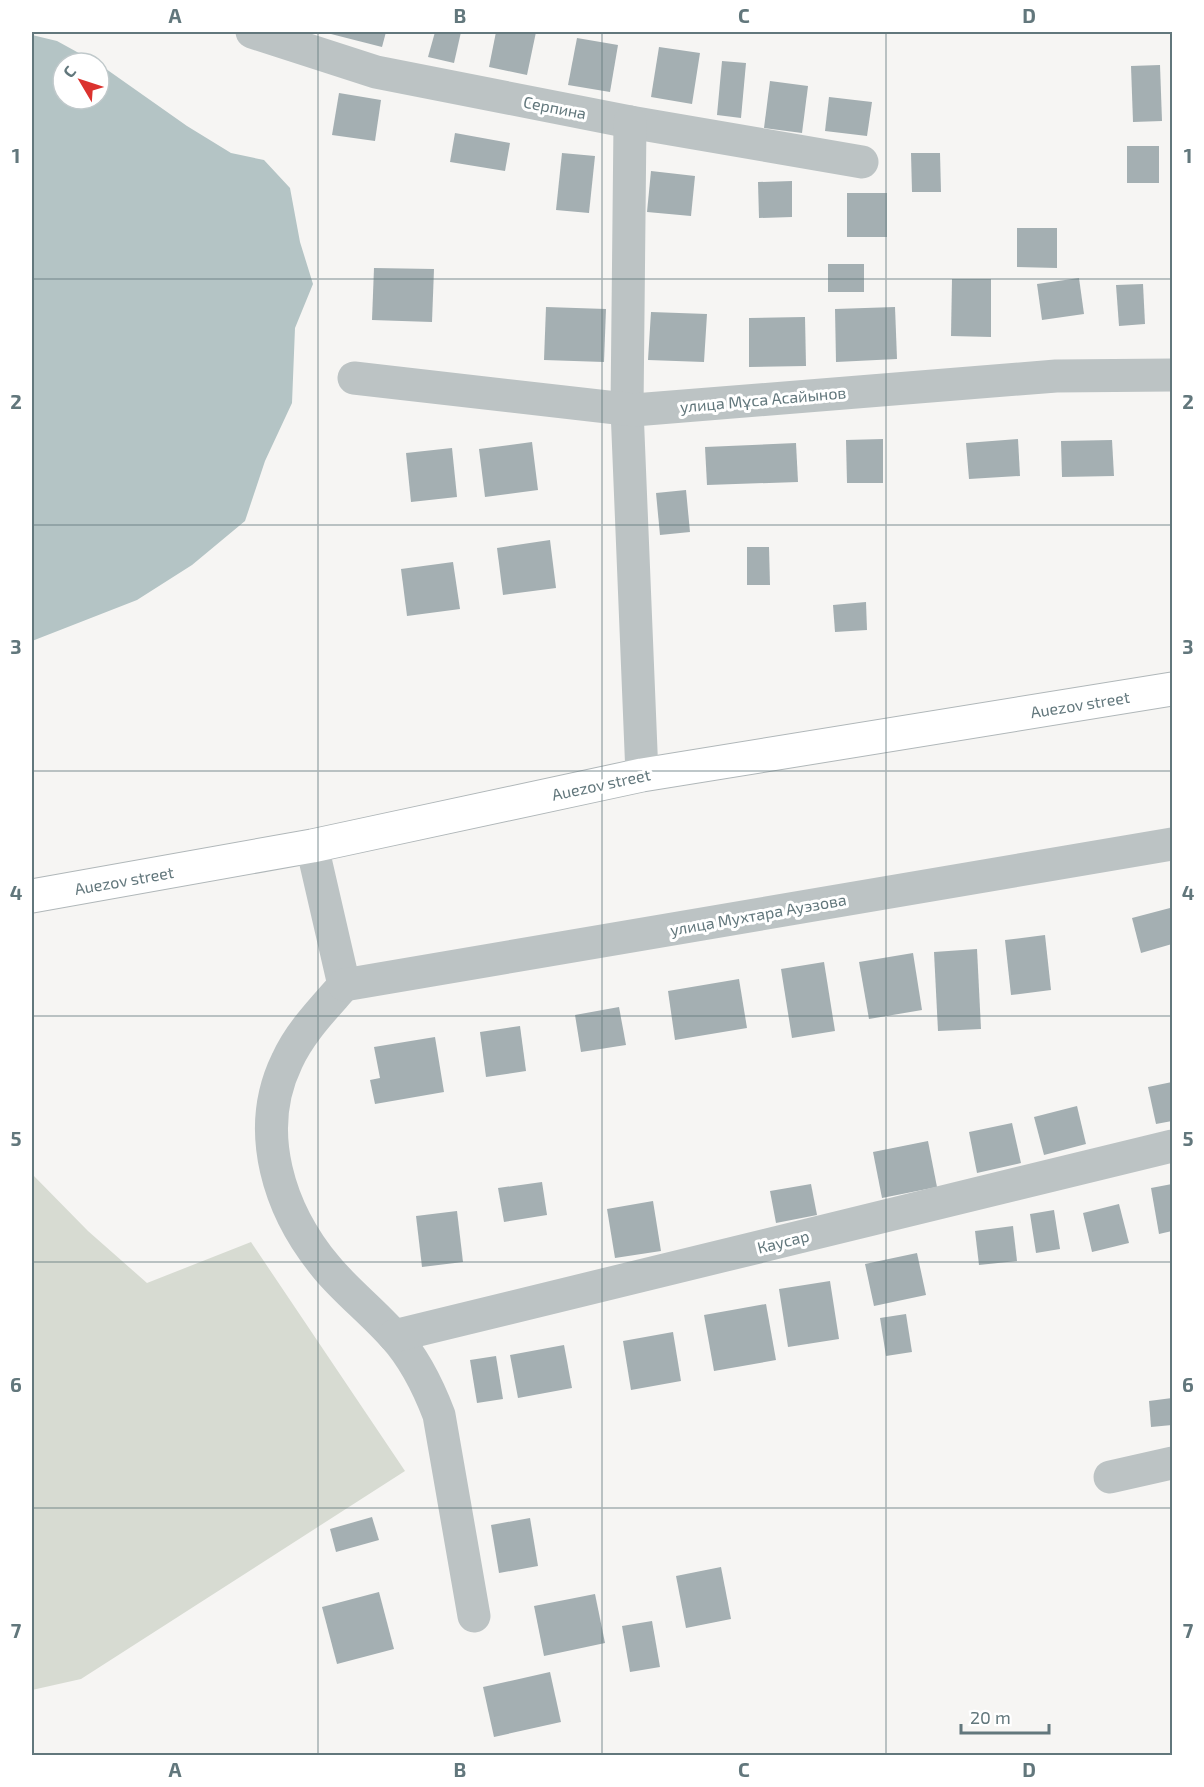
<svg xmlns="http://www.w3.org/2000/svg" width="1204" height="1787" font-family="'Exo 2',sans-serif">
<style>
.green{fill:#d7dbd2}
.water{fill:#b4c4c5}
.building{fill:#a4afb2}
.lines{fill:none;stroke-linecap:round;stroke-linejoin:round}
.major-casing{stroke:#b0b7b9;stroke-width:35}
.minor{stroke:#bcc3c4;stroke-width:33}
.major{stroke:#fff;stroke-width:33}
.grid{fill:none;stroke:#62777c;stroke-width:1.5;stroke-opacity:0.55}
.labels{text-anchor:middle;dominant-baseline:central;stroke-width:6;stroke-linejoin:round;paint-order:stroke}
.street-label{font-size:16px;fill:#62777c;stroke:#fff}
.neatline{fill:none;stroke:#62777c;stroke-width:2}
.grid-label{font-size:20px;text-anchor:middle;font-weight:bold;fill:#62777c}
</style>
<rect width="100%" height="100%" fill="#f6f5f3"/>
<polygon class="green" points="32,1174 88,1231 147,1283 251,1242 405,1471 81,1679 32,1690"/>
<polygon class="water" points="32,35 57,41 97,63 63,63 63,99 99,99 99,64 187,126 231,153 264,160 290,188 300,242 313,284 295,328 292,403 265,461 245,521 192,565 137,600 32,641"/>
<g class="building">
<polygon points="331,32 386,32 382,47 331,34"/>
<polygon points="435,32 461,32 454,63 428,57"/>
<polygon points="496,32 536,32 527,75 489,67"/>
<polygon points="577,38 618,45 610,92 568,85"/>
<polygon points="659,47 700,53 692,104 651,97"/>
<polygon points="722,61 746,63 741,118 717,115"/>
<polygon points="1160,65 1162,121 1133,122 1131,66"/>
<polygon points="770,81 808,86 802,133 764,128"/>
<polygon points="339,93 381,100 375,141 332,135"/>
<polygon points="829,97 872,102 867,136 825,131"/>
<polygon points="455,133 510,143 505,171 450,162"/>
<rect x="1127" y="146" width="32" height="37"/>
<polygon points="562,153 595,156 589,213 556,210"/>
<polygon points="911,153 940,153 941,192 912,192"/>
<polygon points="651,171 695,176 691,216 647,212"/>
<polygon points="792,181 792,217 759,218 758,182"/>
<rect x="847" y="193" width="40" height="44"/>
<polygon points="1017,228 1057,228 1057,268 1017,267"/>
<rect x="828" y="264" width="36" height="28"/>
<polygon points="374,268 434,269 432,322 372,320"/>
<polygon points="1079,278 1084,314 1042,320 1037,284"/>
<polygon points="952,279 991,279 991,337 951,336"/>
<polygon points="1143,284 1145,324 1119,326 1116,285"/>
<polygon points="546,307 606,309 604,362 544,360"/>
<polygon points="895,307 897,359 836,362 835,309"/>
<polygon points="651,312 707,314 704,362 648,360"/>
<polygon points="805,317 806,366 749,367 749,318"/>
<polygon points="883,439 883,483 847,483 846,440"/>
<polygon points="1018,439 1020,476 969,479 966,443"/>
<polygon points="1112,440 1114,476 1062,477 1061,441"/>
<polygon points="532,442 538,490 485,497 479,449"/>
<polygon points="796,443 798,482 707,485 705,447"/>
<polygon points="452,448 457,497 411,502 406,453"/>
<polygon points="686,490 690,532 660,535 656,493"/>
<polygon points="550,540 556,588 503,595 497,548"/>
<polygon points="747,547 769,547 770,585 747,585"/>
<polygon points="453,562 460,609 407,616 401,569"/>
<polygon points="866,602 867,630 835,632 833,605"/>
<polygon points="1170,908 1172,944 1141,953 1132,918"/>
<polygon points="1045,935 1051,990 1011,995 1005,940"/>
<polygon points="977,949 981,1029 938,1031 934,952"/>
<polygon points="913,953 922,1010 869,1019 859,962"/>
<polygon points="824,962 835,1031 792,1038 781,969"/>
<polygon points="739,979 747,1028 675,1040 668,991"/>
<polygon points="619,1007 626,1045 581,1052 575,1015"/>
<polygon points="520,1026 526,1071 486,1077 480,1032"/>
<polygon points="435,1037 444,1092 375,1104 370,1080 380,1078 374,1047"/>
<polygon points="1172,1082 1172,1121 1156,1124 1148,1087"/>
<polygon points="1077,1106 1086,1144 1044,1155 1034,1117"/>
<polygon points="1012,1123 1021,1163 977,1173 969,1132"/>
<polygon points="928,1141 937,1187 882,1198 873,1152"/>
<polygon points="542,1182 547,1215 504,1222 498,1188"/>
<polygon points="811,1184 817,1215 776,1223 770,1191"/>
<polygon points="1172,1184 1172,1231 1159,1234 1151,1188"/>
<polygon points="653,1201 661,1251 615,1258 607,1209"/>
<polygon points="1119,1204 1129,1243 1092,1252 1083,1213"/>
<polygon points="1054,1210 1060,1249 1036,1253 1030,1214"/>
<polygon points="457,1211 463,1262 422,1267 416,1216"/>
<polygon points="1013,1226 1017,1261 979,1265 975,1231"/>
<polygon points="917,1253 926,1295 874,1306 865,1264"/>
<polygon points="830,1281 839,1339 788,1347 779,1289"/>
<polygon points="766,1304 776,1360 714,1371 704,1315"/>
<polygon points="906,1314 912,1352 886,1356 880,1318"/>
<polygon points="673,1332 681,1381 631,1390 623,1341"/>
<polygon points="564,1345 572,1388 518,1398 510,1355"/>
<polygon points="496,1356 503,1399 477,1403 470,1360"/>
<polygon points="1172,1398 1172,1425 1151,1427 1149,1401"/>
<polygon points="372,1517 379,1540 336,1552 330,1529"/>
<polygon points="530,1518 538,1566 499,1573 491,1525"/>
<polygon points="721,1567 731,1619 686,1628 676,1576"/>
<polygon points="379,1592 394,1649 337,1664 322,1607"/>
<polygon points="595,1594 605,1643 544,1656 534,1606"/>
<polygon points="652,1621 660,1667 630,1672 622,1626"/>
<polygon points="550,1672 561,1722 494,1737 483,1687"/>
</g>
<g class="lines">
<g class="major-casing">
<polyline id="major" points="32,896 312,846 642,775 1172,689"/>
</g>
<g class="minor">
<polyline points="252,32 376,72 630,122 862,162"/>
<polyline points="630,122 627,409 642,775"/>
<polyline points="354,378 634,410 1056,376 1172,375"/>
<path d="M312,846L344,985C324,1008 300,1032 287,1061C253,1131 279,1211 327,1268C347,1292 373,1312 394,1336C415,1359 428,1386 439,1415L474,1616"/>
<polyline points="344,985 1172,844"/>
<polyline points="394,1336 1172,1146"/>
<polyline points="1110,1477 1172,1463"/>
</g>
<use href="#major" class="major"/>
</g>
<path class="grid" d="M318,32V1756M602,32V1756M886,32V1756M32,279H1172M32,525H1172M32,771H1172M32,1016H1172M32,1262H1172M32,1508H1172"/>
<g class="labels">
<g class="street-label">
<text transform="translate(555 107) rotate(11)">Серпина</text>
<text transform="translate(763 399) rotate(-5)">улица Мұса Асайынов</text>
<text transform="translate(1080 704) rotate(-9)">Auezov street</text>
<text transform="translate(601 784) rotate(-12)">Auezov street</text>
<text transform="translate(124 880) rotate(-10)">Auezov street</text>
<text transform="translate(758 914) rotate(-10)">улица Мухтара Ауэзова</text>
<text transform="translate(783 1241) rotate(-14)">Каусар</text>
</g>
</g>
<rect width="1204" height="1787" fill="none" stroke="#ffffff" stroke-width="66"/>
<g transform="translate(81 81) rotate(309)"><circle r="28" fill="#ffffff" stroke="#c0c9cb" stroke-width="1.5"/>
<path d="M0-4.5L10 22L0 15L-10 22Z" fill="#db322e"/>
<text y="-9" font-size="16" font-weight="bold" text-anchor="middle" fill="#62777c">С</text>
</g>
<path d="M961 1724v9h88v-9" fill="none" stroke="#62777c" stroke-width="3"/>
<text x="970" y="1724" font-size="18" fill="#62777c" stroke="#ffffff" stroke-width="4.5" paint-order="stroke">20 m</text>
<rect x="33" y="33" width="1138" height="1721" class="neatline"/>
<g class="grid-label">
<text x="175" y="23">A</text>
<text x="460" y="23">B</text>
<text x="744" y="23">C</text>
<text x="1029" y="23">D</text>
<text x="16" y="163">1</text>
<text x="1188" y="163">1</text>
<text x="16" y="409">2</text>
<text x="1188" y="409">2</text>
<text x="16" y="654">3</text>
<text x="1188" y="654">3</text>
<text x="16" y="900">4</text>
<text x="1188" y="900">4</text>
<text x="16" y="1146">5</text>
<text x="1188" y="1146">5</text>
<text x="16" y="1392">6</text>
<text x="1188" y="1392">6</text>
<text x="16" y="1638">7</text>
<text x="1188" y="1638">7</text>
<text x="175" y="1777">A</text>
<text x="460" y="1777">B</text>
<text x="744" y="1777">C</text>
<text x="1029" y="1777">D</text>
</g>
</svg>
